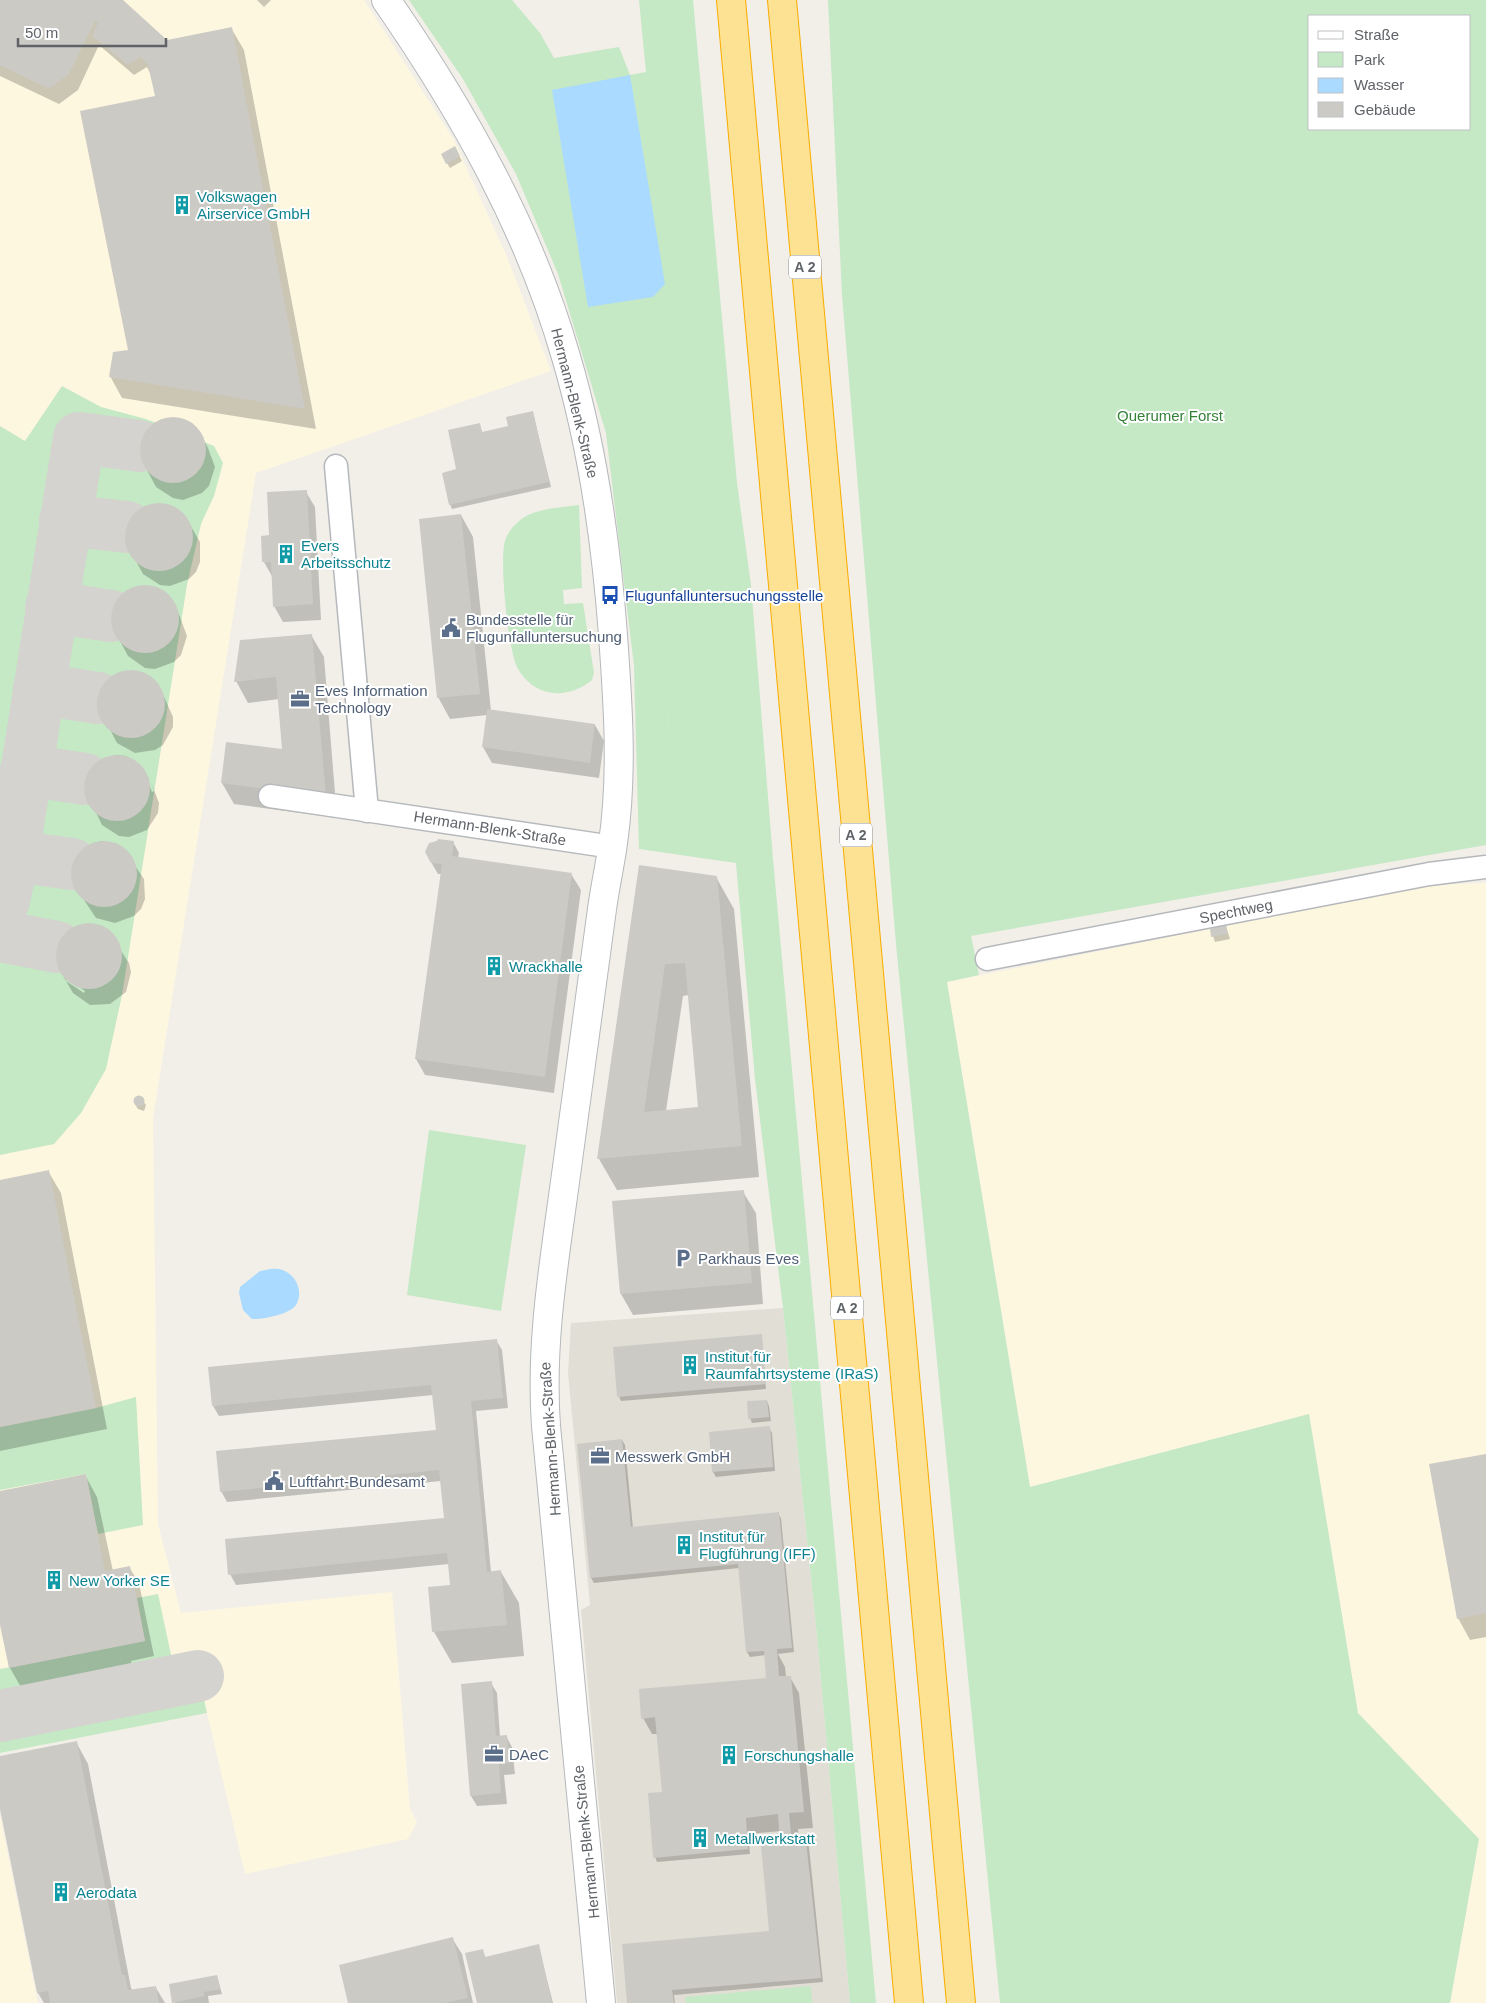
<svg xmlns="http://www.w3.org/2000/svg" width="1486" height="2003" font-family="Arial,sans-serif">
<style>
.commercial{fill:#fef7e0}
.education{fill:#e1ded6}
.green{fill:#c5e8c5;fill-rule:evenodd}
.water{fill:#aadaff}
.shadow{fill:#0003;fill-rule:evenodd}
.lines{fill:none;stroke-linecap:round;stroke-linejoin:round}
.taxiway{stroke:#d4d3d0;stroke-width:52}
.building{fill:#cccac5;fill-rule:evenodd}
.minor-casing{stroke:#b5b8bc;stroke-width:25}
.tertiary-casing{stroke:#b5b8bc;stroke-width:30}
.motorway-casing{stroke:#f9ab00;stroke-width:30}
.minor{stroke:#fff;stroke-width:22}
.tertiary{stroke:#fff;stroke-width:28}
.motorway{stroke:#fde293;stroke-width:28}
.labels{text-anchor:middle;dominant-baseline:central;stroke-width:4;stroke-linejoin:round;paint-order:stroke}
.shield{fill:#fff;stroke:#8f9295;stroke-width:1}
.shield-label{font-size:14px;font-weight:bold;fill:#5f6368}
.culture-label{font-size:15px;fill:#0d838f;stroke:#fff;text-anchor:start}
.street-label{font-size:15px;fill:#5f6368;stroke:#fff}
.park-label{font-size:15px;fill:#348238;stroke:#fff}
.transit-label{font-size:15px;fill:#164399;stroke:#fff;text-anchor:start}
.service-label{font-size:15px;fill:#4e5e75;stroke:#fff;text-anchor:start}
</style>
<rect width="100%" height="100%" fill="#f1efe8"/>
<g class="commercial">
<polygon points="0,0 364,0 454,140 507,257 551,371 256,473 153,1118 158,1524 181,1613 392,1592 410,1809 417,1822 408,1839 245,1874 207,1713 0,1753"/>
<polygon points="1486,883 1486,2003 1450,2003 1479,1839 1358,1713 1309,1414 1030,1487 947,982 1426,885"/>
<polygon points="0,1815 38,2003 0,2003"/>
</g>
<polygon class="education" points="783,1308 817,1636 850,2003 617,2003 581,1610 590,1605 568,1373 571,1323"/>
<g class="green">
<path d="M409,0H512L540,33L554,58L619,47L630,75L646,72L639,0H693L737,483L751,585L773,859L876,2003H850L817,1636L783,1308L755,1079L736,863L639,849L634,666L606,433L558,274L516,174L463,79ZM650,531L671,754V753Z"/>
<path d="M828,0H1486V845L971,936L979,975L947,982L1030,1487L1309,1414L1358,1713L1479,1839L1450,2003H1000L896,944L842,295ZM1310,16H1470V129H1310Z"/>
<polygon points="62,386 101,407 146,419 214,446 223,463 214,496 201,524 187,585 122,995 106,1069 81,1113 54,1144 0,1155 0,426 25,441"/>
<path d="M579,505L582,588L563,590L564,604L583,603L594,673L592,680C568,700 535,698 518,669C508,652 499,560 505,541C507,534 512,527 518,522C532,508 560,508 579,505Z"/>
<polygon points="429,1130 526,1145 501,1311 407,1295"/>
<polygon points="136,1397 143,1525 98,1534 86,1474 0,1490 0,1427 96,1408"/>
<polygon points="158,1594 173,1664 0,1700 0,1669 145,1641 137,1598"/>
<polygon points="202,1691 207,1713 0,1753 0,1731"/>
<polygon points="811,1986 812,2003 686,2003 685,1997"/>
</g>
<g class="water">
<polygon points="630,75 665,284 653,297 588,307 552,90"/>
<path d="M266,1270C271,1269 277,1268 282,1270C296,1274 304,1292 296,1305C290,1314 262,1320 252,1319L243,1310L239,1293L240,1287L260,1271Z"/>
</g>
<g class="shadow">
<polygon points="0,0 121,0 167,41 231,28 244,50 316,429 122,398 110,376 130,351 156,97 151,75 147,67 134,75 99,45 78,90 59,104 0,76"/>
<polygon points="257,0 271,0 264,7"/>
<polygon points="455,148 462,161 450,168 442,155"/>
<polygon points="533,413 551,487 452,509 450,504 458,470 479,424 483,434 510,427"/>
<polygon points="172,418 182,419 199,431 208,448 215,467 209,486 202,493 183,500 173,498 156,487 147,470 140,451 146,432 153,424"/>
<polygon points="306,492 315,507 321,620 283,622 274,606 273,578 264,562 270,537"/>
<polygon points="158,504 168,505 185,516 200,542 200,562 196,572 189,579 170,586 160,585 143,574 129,548 128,528 132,518 139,511"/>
<polygon points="461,515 473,537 491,711 595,725 604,741 599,778 492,763 483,747 487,715 450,719 438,697"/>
<polygon points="144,587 154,588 171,600 180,617 187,636 181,655 174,662 155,669 145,668 128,656 119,639 112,620 114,610 125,593"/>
<polygon points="311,635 324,657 337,818 234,804 222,783 284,751 279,699 248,703 236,681"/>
<polygon points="137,672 147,675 161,690 173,717 173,727 163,745 155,750 135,753 117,743 99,708 99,698 103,689 117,675"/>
<polygon points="116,755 126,756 142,767 149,779 147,779 152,792 154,791 151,782 159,803 158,813 147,830 129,837 119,836 102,825 85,789 86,779 97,762"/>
<polygon points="438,840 453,842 459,853 458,858 571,874 581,890 554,1093 425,1075 416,1059 442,874 438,874 428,857 428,847"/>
<polygon points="103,841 122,847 144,879 145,899 141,909 134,916 115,923 96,918 74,885 72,875 77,856 93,843"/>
<path d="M641,866L716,877L734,909L759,1177L617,1190L599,1159ZM689,995L699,1108L666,1111L683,996Z"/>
<polygon points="88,924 107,930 129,963 131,972 126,992 110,1004 90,1005 73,993 66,981 84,993 85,991 66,978 66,981 59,967 58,947 69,931"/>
<polygon points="1226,927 1230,939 1215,942 1211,930"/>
<polygon points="140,1097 146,1105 144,1111 138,1109 135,1104 135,1100"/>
<polygon points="48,1171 61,1193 107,1429 0,1451 0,1181"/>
<polygon points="743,1192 756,1213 763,1304 633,1315 621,1294"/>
<polygon points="761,1335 766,1389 621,1401 619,1397"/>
<polygon points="496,1340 502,1350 508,1408 476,1411 491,1572 501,1572 519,1603 524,1656 452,1663 434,1632 452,1591 449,1564 236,1585 230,1574 445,1519 441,1481 227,1502 221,1491 437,1431 433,1395 219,1416 213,1406"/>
<polygon points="767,1401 769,1406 771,1421 752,1423 750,1418"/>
<polygon points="769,1428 772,1433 775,1471 716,1477 713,1472"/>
<polygon points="622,1440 625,1445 633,1528 778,1514 781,1518 794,1652 778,1654 785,1667 786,1677 790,1677 799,1693 813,1828 798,1829 799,1843 806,1842 809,1847 823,1982 674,1995 675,2003 628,2003 771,1932 783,1844 781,1831 748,1834 750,1854 657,1862 655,1857 664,1793 658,1734 652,1734 643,1718 767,1679 765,1655 750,1657 747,1652 739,1568 594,1583 591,1578"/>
<polygon points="1486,1455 1486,1637 1470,1640 1458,1618"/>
<polygon points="85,1475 97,1497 113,1571 129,1567 139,1583 154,1656 131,1661 132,1666 22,1689 10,1668 0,1619 0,1493"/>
<polygon points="491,1683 497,1693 500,1737 506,1736 512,1747 515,1774 504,1775 507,1804 477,1806 471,1796"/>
<polygon points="76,1742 88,1764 131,1988 133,1991 156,1988 165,2003 44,2003 38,1993 0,1802 0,1757"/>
<polygon points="452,1938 462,1954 473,2003 349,2003"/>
<polygon points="538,1945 553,2003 478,2003 482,1951 486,1958"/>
<polygon points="217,1976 222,1994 208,1996 209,2003 174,2003"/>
</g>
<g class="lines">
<g class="taxiway">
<polyline points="65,520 127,527"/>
<polyline points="51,607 111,616"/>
<polyline points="39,689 98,698"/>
<polyline points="26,770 85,779"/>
<polyline points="13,856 72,864"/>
<polyline points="0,906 4,901 13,856 79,438 140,446"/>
<polyline points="0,936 57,947"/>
<polyline points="0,1716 198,1676"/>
</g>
</g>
<g class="building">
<polygon points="0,0 123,0 167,40 232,27 305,409 109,377 113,352 128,350 80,111 155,96 148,65 140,57 128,65 92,36 98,23 95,21 69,74 49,89 0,65"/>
<polygon points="455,146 460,156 446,164 441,154"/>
<polygon points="533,411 549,482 449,505 442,473 456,469 448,430 480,423 482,432 508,426 506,417"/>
<circle cx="173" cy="450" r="33"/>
<polygon points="307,490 313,604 273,607 271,562 262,562 261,536 269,535 267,492"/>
<circle cx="159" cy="537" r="34"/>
<polygon points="461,514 480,694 437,698 419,519"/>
<circle cx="145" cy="619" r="34"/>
<polygon points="312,634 326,797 221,783 226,742 282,749 276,677 234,682 240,640"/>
<circle cx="131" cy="704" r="34"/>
<polygon points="487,709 595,724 590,763 482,747"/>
<circle cx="117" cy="788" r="33"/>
<polygon points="438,839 454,841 452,856 572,873 545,1077 415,1059 442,864 431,863 425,852 429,843 437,841"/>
<circle cx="104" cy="874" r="33"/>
<path d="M639,865L717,876L742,1146L597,1159ZM685,963L698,1107L644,1112L665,964Z"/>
<circle cx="89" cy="956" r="33"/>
<polygon points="1226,925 1228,934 1211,937 1210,929"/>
<circle cx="139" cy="1101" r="5.5"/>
<polygon points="49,1170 96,1408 0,1427 0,1180"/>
<polygon points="744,1190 752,1283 620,1294 612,1201"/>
<polygon points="762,1334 766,1384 617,1397 613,1347"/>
<polygon points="497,1339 503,1398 471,1401 487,1572 501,1570 507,1625 432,1632 428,1587 450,1585 447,1553 228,1575 225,1539 444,1518 439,1470 220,1492 216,1451 436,1430 431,1385 212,1406 208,1367"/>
<polygon points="767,1400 769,1417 748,1419 747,1401"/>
<polygon points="770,1426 773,1467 712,1472 709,1432"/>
<polygon points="622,1439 631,1527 779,1512 792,1648 777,1649 779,1676 791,1676 804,1812 789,1813 792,1842 806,1841 821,1978 672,1990 674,2003 627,2003 622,1944 769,1931 761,1846 780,1843 778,1814 746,1818 748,1849 653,1858 648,1793 662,1792 655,1717 641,1719 639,1689 766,1678 764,1651 746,1652 738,1564 590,1578 577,1444"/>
<polygon points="1486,1454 1486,1613 1457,1619 1429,1464"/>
<polygon points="86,1474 105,1571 130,1566 145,1641 9,1668 0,1625 0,1491"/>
<polygon points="492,1681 496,1736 507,1735 509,1763 499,1764 501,1793 470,1796 461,1684"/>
<polygon points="77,1741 122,1975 125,1975 128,1990 156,1986 159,2003 50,2003 48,1991 37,1993 0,1809 0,1756"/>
<polygon points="453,1937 468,1998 445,2003 348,2003 339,1965"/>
<polygon points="539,1944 552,2003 477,2003 465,1953 483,1949 485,1957"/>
<polygon points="217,1975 220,1989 204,1992 204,1996 172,2003 169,1984"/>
</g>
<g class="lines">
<g class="minor-casing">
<g id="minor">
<polyline points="336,466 367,811"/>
<polyline points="270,796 613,847"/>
<polyline points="987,959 1429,874 1486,867"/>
</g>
</g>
<g class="tertiary-casing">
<path id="tertiary" d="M386,0C462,110 529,228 566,357C593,448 606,541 613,635C618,704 623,774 613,843C610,865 605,887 602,909C589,1000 577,1091 565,1182C554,1263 540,1343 546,1426L601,2003"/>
</g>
<g class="motorway-casing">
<g id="motorway">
<polyline points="731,0 909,2003"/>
<polyline points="782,0 961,2003"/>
</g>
</g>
<use href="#minor" class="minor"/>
<use href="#tertiary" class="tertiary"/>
<use href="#motorway" class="motorway"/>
</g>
<defs>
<g id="building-bare" transform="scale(1.5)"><path d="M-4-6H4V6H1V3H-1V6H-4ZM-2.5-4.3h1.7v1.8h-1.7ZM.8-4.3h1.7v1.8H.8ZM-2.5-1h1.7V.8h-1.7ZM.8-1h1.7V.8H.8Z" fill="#0f9aa8" stroke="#fff" stroke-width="2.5" paint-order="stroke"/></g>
<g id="bus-bare" transform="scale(1.5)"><path d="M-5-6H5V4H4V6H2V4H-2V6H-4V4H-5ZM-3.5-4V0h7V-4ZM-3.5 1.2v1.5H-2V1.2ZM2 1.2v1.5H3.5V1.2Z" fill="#1a4fb4" stroke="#fff" stroke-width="2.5" paint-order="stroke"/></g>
<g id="civic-bare" transform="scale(1.5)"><path d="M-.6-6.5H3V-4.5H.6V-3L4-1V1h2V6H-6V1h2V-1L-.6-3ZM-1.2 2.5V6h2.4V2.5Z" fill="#5c6f8a" stroke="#fff" stroke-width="2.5" paint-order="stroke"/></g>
<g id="office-bare" transform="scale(1.5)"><path d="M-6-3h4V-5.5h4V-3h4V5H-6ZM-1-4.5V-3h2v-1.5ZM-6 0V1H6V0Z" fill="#5c6f8a" stroke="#fff" stroke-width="2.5" paint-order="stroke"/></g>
<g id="parking-bare" transform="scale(1.5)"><path d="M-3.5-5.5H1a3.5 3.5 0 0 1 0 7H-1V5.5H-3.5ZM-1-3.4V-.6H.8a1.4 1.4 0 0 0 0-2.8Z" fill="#5c6f8a" stroke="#fff" stroke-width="2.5" paint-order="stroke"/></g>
</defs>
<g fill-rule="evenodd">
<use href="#building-bare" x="182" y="205"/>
<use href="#building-bare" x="286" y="554"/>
<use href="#bus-bare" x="610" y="595"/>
<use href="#civic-bare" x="451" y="628"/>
<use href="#office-bare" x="300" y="699"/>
<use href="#building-bare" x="494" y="966"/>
<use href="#parking-bare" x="683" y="1258"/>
<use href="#building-bare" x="690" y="1365"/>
<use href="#office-bare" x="600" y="1456"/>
<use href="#civic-bare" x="274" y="1481"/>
<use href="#building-bare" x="684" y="1545"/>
<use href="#building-bare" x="54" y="1580"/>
<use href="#office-bare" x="494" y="1754"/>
<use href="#building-bare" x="729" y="1755"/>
<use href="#building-bare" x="700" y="1838"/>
<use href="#building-bare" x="61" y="1892"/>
</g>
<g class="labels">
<g class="shield">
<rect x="789" y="255.5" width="32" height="23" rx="4"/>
<rect x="840" y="823.5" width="32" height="23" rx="4"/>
<rect x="831" y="1296.5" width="32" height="23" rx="4"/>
</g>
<g class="shield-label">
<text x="805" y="267">A 2</text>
<text x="856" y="835">A 2</text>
<text x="847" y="1308">A 2</text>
</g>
<g class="culture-label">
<text x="197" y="196">Volkswagen<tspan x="197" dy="17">Airservice GmbH</tspan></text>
<text x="301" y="545">Evers<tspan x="301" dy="17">Arbeitsschutz</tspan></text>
<text x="509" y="966">Wrackhalle</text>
<text x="705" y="1356">Institut für<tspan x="705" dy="17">Raumfahrtsysteme (IRaS)</tspan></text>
<text x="699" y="1536">Institut für<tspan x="699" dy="17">Flugführung (IFF)</tspan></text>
<text x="69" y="1580">New Yorker SE</text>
<text x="744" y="1755">Forschungshalle</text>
<text x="715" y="1838">Metallwerkstatt</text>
<text x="76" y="1892">Aerodata</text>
</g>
<g class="street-label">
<text transform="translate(575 403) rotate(76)">Hermann-Blenk-Straße</text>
<text transform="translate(490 828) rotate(9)">Hermann-Blenk-Straße</text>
<text transform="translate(1236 911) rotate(-11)">Spechtweg</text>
<text transform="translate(550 1439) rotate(-94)">Hermann-Blenk-Straße</text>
<text transform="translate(586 1842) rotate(-96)">Hermann-Blenk-Straße</text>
</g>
<g class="park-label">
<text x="1170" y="415">Querumer Forst</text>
</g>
<g class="transit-label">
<text x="625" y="595">Flugunfalluntersuchungsstelle</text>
</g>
<g class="service-label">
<text x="466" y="619">Bundesstelle für<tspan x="466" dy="17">Flugunfalluntersuchung</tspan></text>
<text x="315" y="690">Eves Information<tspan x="315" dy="17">Technology</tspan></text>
<text x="698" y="1258">Parkhaus Eves</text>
<text x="615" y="1456">Messwerk GmbH</text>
<text x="289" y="1481">Luftfahrt-Bundesamt</text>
<text x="509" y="1754">DAeC</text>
</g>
</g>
<rect x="1308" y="15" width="162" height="115" fill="#ffffff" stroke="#bfc1c3"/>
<rect x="1318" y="31" width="25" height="8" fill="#ffffff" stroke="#bfc1c3"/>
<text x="1354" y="40" font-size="15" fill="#5f6368">Straße</text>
<rect x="1318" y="52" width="25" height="15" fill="#c5e8c5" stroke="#bfc1c3"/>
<text x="1354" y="65" font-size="15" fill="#5f6368">Park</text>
<rect x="1318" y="78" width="25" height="15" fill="#aadaff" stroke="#bfc1c3"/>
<text x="1354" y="90" font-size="15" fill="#5f6368">Wasser</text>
<rect x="1318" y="102" width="25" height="15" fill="#cccac5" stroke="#bfc1c3"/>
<text x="1354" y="115" font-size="15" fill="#5f6368">Gebäude</text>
<path d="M18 38v8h148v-8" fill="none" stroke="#5f6368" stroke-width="2.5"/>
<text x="25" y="38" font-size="15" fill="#5f6368" stroke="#ffffff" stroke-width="4" paint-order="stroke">50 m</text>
</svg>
